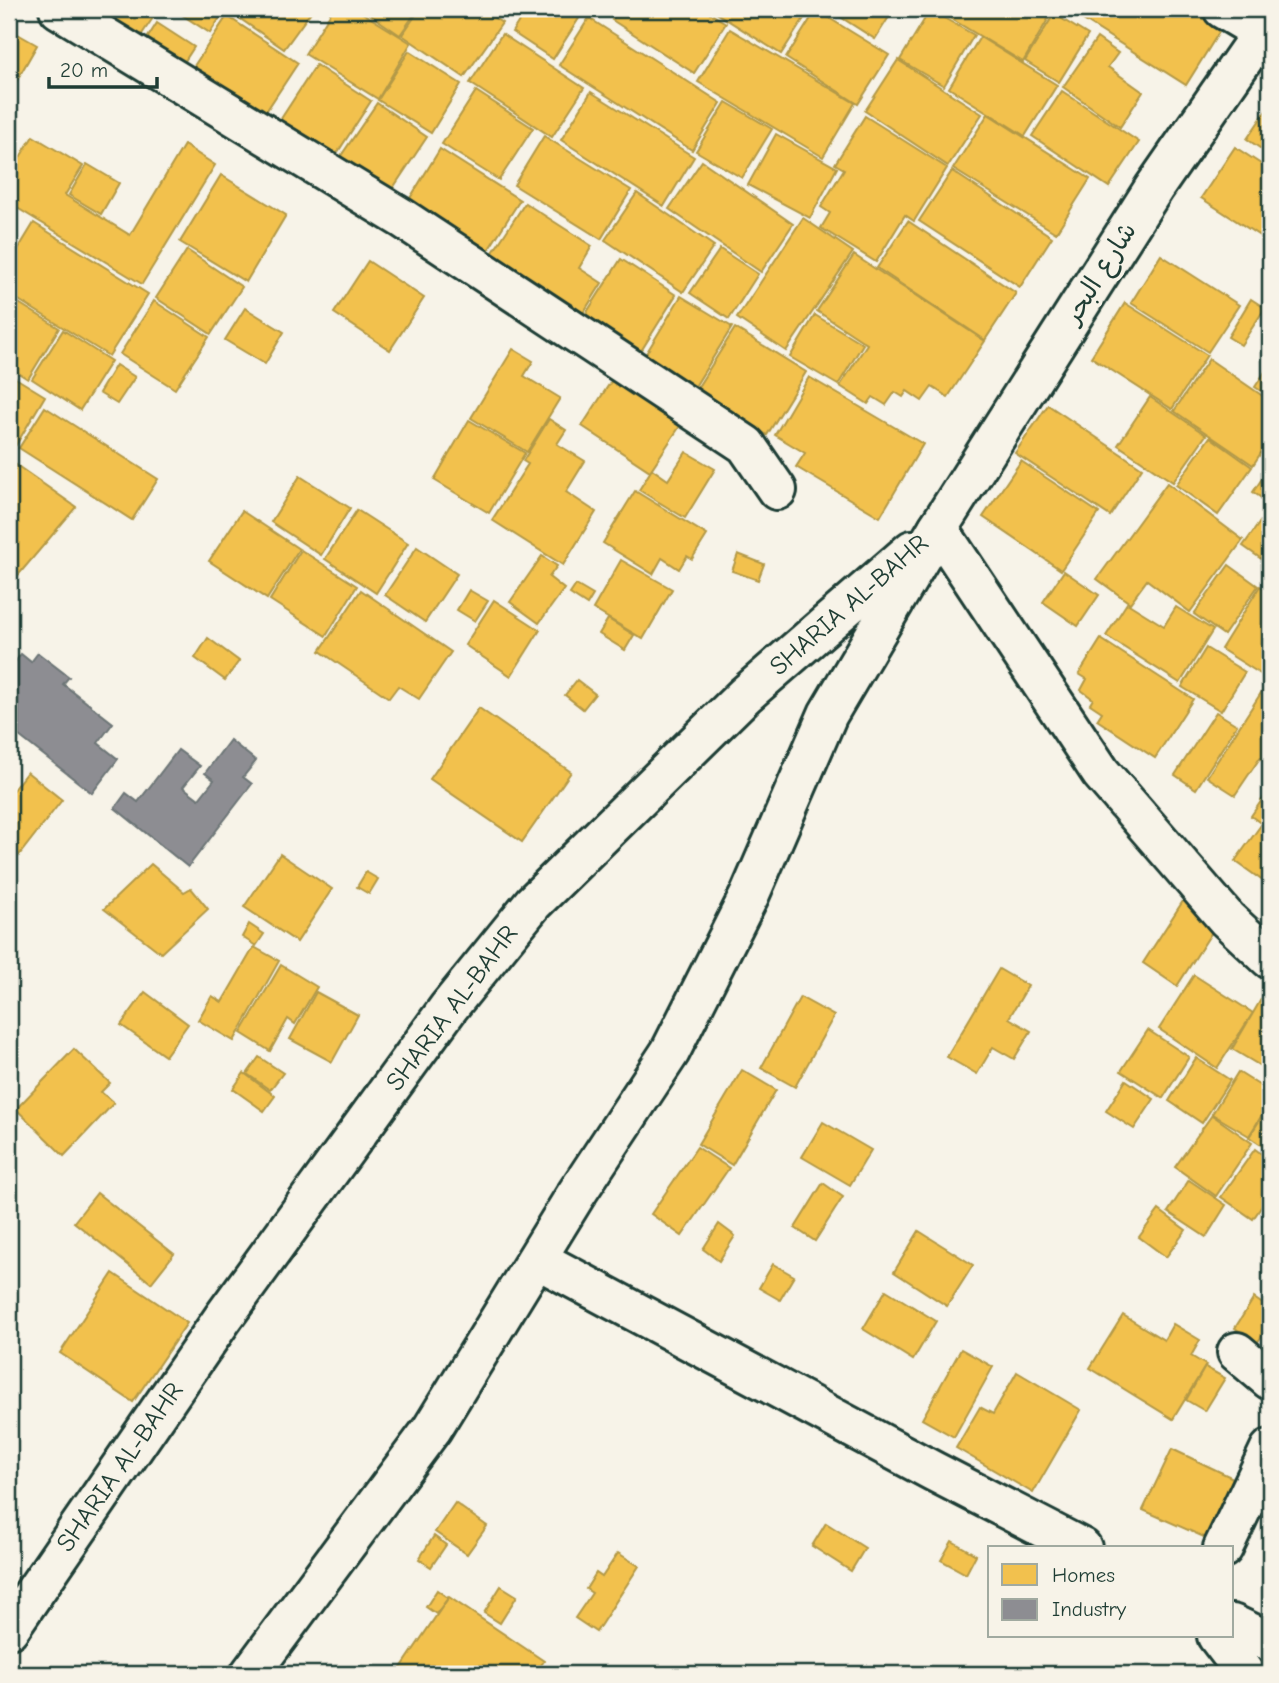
<svg xmlns="http://www.w3.org/2000/svg" width="1279" height="1683" font-family="'Comic Neue','Playpen Sans Arabic',sans-serif">
<style>
.homes{fill:#f2c14e;stroke:#b39946;stroke-width:2}
.industry{fill:#8d8d92;stroke:#6c7576;stroke-width:2}
.lines{fill:none;stroke-linecap:round;stroke-linejoin:round}
.minor-casing{stroke:#1f3d34;stroke-width:44}
.secondary-casing{stroke:#1f3d34;stroke-width:44}
.minor{stroke:#f7f3e8;stroke-width:38}
.secondary{stroke:#f7f3e8;stroke-width:38}
.labels{text-anchor:middle;dominant-baseline:central;stroke-width:7;stroke-linejoin:round;paint-order:stroke}
.street-label{font-size:26px;fill:#1f3d34;stroke:#f7f3e8}
</style>
<rect width="100%" height="100%" fill="#f7f3e8"/>
<filter id="ink" filterUnits="userSpaceOnUse"><feTurbulence type="fractalNoise" baseFrequency=".0143" numOctaves="2"/><feDisplacementMap in="SourceGraphic" scale="14" xChannelSelector="R" yChannelSelector="G"/><feConvolveMatrix kernelMatrix="1 2 1 2 8 2 1 2 1" color-interpolation-filters="sRGB"/></filter>
<g filter="url(#ink)">
<g class="homes">
<polygon points="89,9 159,9 138,40"/>
<polygon points="173,9 217,9 223,13 210,33"/>
<polygon points="226,9 313,9 284,49"/>
<polygon points="333,9 356,9 411,43 378,99 305,54"/>
<polygon points="362,9 418,9 400,35"/>
<polygon points="420,9 481,9 502,23 464,77 402,35"/>
<polygon points="527,9 585,9 553,59 512,32"/>
<polygon points="619,9 703,9 726,23 694,73 612,20"/>
<polygon points="710,9 810,9 781,54"/>
<polygon points="828,9 894,9 875,39"/>
<polygon points="935,9 1054,9 1023,62"/>
<polygon points="1066,9 1190,9 1221,29 1186,85"/>
<polygon points="816,10 889,55 858,104 786,58"/>
<polygon points="930,10 974,35 944,86 900,60"/>
<polygon points="1054,14 1088,35 1059,82 1025,61"/>
<polygon points="227,16 298,63 261,119 190,72"/>
<polygon points="589,18 721,103 692,150 559,65"/>
<polygon points="157,23 194,47 179,70 143,45"/>
<polygon points="9,29 37,45 9,94"/>
<polygon points="730,29 855,103 823,157 698,82"/>
<polygon points="502,34 584,88 552,137 470,83"/>
<polygon points="980,37 1057,85 1025,136 949,88"/>
<polygon points="1097,38 1118,53 1108,67 1143,92 1120,127 1063,87"/>
<polygon points="409,51 461,84 431,133 378,100"/>
<polygon points="898,60 982,114 948,166 865,111"/>
<polygon points="316,65 371,101 330,164 275,128"/>
<polygon points="476,91 533,128 499,180 442,144"/>
<polygon points="1062,91 1139,142 1109,187 1032,136"/>
<polygon points="591,92 694,157 664,206 561,140"/>
<polygon points="726,102 772,129 742,178 696,151"/>
<polygon points="377,103 427,137 385,200 334,166"/>
<polygon points="1270,105 1270,155 1247,139"/>
<polygon points="988,114 1090,179 1056,233 953,169"/>
<polygon points="865,116 947,168 914,221 905,215 876,262 821,228 830,213 821,207 844,169 835,164"/>
<polygon points="776,134 837,168 810,218 748,185"/>
<polygon points="33,136 83,166 65,195 130,235 184,145 215,165 142,284 9,203 9,175"/>
<polygon points="544,136 631,190 601,239 514,185"/>
<polygon points="1235,147 1270,170 1270,220 1260,236 1201,198"/>
<polygon points="440,149 520,200 480,263 401,213"/>
<polygon points="702,161 793,224 761,272 669,209"/>
<polygon points="87,164 119,183 101,214 69,195"/>
<polygon points="952,171 1052,237 1020,287 919,221"/>
<polygon points="221,175 286,215 246,282 180,242"/>
<polygon points="637,193 714,246 683,292 605,240"/>
<polygon points="525,203 592,246 579,268 602,283 580,318 488,260"/>
<polygon points="803,218 853,252 786,351 737,318"/>
<polygon points="908,221 1016,293 985,340 877,268"/>
<polygon points="34,223 148,294 109,356 9,294 9,264"/>
<polygon points="720,249 758,274 729,319 690,293"/>
<polygon points="187,250 242,287 211,334 156,298"/>
<polygon points="854,255 985,341 948,397 932,387 922,401 907,391 903,397 895,392 886,405 873,397 868,404 840,386 867,344 817,311"/>
<polygon points="1161,255 1239,305 1208,352 1131,303"/>
<polygon points="621,259 676,295 636,359 580,323"/>
<polygon points="368,261 424,298 390,350 334,313"/>
<polygon points="681,296 732,327 694,388 644,357"/>
<polygon points="9,297 59,328 28,379 9,367"/>
<polygon points="1251,299 1265,308 1241,345 1228,337"/>
<polygon points="154,301 209,337 175,389 120,354"/>
<polygon points="1125,303 1207,355 1172,409 1091,357"/>
<polygon points="245,308 284,332 265,364 225,340"/>
<polygon points="815,315 863,344 838,385 790,357"/>
<polygon points="735,328 806,372 767,435 696,390"/>
<polygon points="63,330 111,361 80,410 32,379"/>
<polygon points="513,349 533,361 524,376 560,398 527,452 471,418"/>
<polygon points="1209,359 1270,401 1270,439 1253,465 1174,411"/>
<polygon points="1270,364 1270,397 1255,387"/>
<polygon points="116,365 135,377 117,404 99,393"/>
<polygon points="9,374 45,396 16,445 9,440"/>
<polygon points="809,377 923,444 880,517 796,467 805,453 775,435"/>
<polygon points="612,380 680,426 650,471 582,426"/>
<polygon points="1150,397 1206,435 1173,482 1118,445"/>
<polygon points="1048,405 1142,468 1110,516 1015,453"/>
<polygon points="45,407 158,479 132,520 19,448"/>
<polygon points="549,419 566,430 557,444 585,461 566,492 596,512 563,565 492,520 528,464 523,461"/>
<polygon points="469,420 525,453 489,513 434,480"/>
<polygon points="1210,437 1252,467 1218,515 1176,485"/>
<polygon points="686,452 715,469 685,518 639,490 652,469 668,480"/>
<polygon points="1021,461 1099,513 1061,570 983,517"/>
<polygon points="12,462 76,507 9,586 9,467"/>
<polygon points="1270,467 1270,504 1253,492"/>
<polygon points="300,476 350,508 321,555 271,522"/>
<polygon points="1167,483 1243,540 1190,612 1147,580 1130,603 1097,579"/>
<polygon points="635,491 707,535 692,559 687,556 679,569 662,558 653,574 603,543"/>
<polygon points="1270,508 1270,565 1243,546"/>
<polygon points="357,510 408,543 376,593 325,559"/>
<polygon points="242,511 299,549 267,599 209,561"/>
<polygon points="417,547 457,574 425,622 385,595"/>
<polygon points="301,550 357,586 326,636 270,600"/>
<polygon points="738,554 764,564 758,580 732,571"/>
<polygon points="542,556 557,566 549,577 564,589 539,623 510,602"/>
<polygon points="621,560 672,589 643,639 593,609"/>
<polygon points="1229,565 1258,586 1224,635 1194,614"/>
<polygon points="1064,571 1099,595 1078,626 1043,602"/>
<polygon points="576,585 593,595 587,605 570,594"/>
<polygon points="1260,586 1270,592 1270,680 1221,649"/>
<polygon points="361,590 451,652 419,699 398,686 389,698 320,651"/>
<polygon points="469,590 488,601 475,621 457,610"/>
<polygon points="494,600 540,630 511,676 465,645"/>
<polygon points="1127,603 1164,626 1176,607 1213,630 1180,683 1106,636"/>
<polygon points="608,619 634,635 625,650 599,634"/>
<polygon points="208,638 239,661 225,680 195,658"/>
<polygon points="1101,639 1193,699 1155,758 1097,720 1102,712 1090,704 1093,699 1081,690 1087,679 1079,674"/>
<polygon points="1206,648 1245,672 1221,711 1182,687"/>
<polygon points="577,680 595,694 583,709 565,695"/>
<polygon points="1268,682 1270,683 1270,765 1260,758 1235,795 1207,777"/>
<polygon points="479,708 571,772 522,842 430,779"/>
<polygon points="1216,712 1237,725 1196,789 1175,775"/>
<polygon points="27,772 62,800 9,868 9,795"/>
<polygon points="1270,788 1270,830 1251,816"/>
<polygon points="1261,825 1270,831 1270,886 1235,861"/>
<polygon points="280,854 332,889 297,942 244,907"/>
<polygon points="151,864 184,892 191,888 208,909 161,953 104,909"/>
<polygon points="366,872 378,879 369,894 357,887"/>
<polygon points="1185,898 1219,921 1177,986 1143,963"/>
<polygon points="249,924 264,934 256,946 242,937"/>
<polygon points="254,947 279,961 234,1041 198,1020 212,996 222,1002"/>
<polygon points="281,965 317,987 295,1024 288,1019 270,1051 241,1033"/>
<polygon points="999,969 1028,986 1009,1018 1031,1031 1014,1059 993,1047 977,1074 947,1057"/>
<polygon points="1194,975 1253,1013 1217,1068 1159,1029"/>
<polygon points="1270,984 1270,1069 1269,1071 1232,1049"/>
<polygon points="145,992 188,1024 165,1056 121,1025"/>
<polygon points="316,992 358,1015 332,1062 290,1039"/>
<polygon points="800,997 834,1016 795,1087 761,1068"/>
<polygon points="1148,1030 1189,1057 1163,1098 1121,1071"/>
<polygon points="74,1049 110,1083 101,1092 114,1103 64,1156 16,1109"/>
<polygon points="259,1057 283,1073 270,1090 247,1074"/>
<polygon points="1196,1058 1230,1080 1202,1123 1169,1101"/>
<polygon points="742,1070 776,1090 732,1165 698,1144"/>
<polygon points="1238,1072 1270,1092 1270,1102 1249,1136 1212,1114"/>
<polygon points="244,1073 275,1096 264,1111 233,1089"/>
<polygon points="1126,1080 1154,1099 1134,1129 1106,1111"/>
<polygon points="1270,1104 1270,1151 1249,1137"/>
<polygon points="1212,1115 1252,1143 1216,1196 1175,1167"/>
<polygon points="823,1122 871,1150 850,1185 802,1157"/>
<polygon points="697,1147 729,1168 682,1236 651,1214"/>
<polygon points="1255,1149 1270,1160 1270,1194 1253,1219 1221,1197"/>
<polygon points="1189,1180 1226,1205 1206,1237 1168,1212"/>
<polygon points="823,1183 843,1197 815,1241 795,1228"/>
<polygon points="97,1193 174,1254 151,1283 74,1222"/>
<polygon points="1159,1210 1186,1230 1166,1257 1139,1237"/>
<polygon points="719,1224 735,1236 719,1261 703,1249"/>
<polygon points="919,1231 973,1265 947,1306 894,1272"/>
<polygon points="773,1264 794,1276 780,1300 759,1288"/>
<polygon points="113,1273 187,1323 133,1402 60,1353"/>
<polygon points="886,1290 936,1321 913,1360 863,1329"/>
<polygon points="1254,1298 1270,1309 1270,1337 1264,1333 1257,1343 1235,1328"/>
<polygon points="1123,1315 1164,1340 1173,1324 1200,1340 1191,1356 1206,1365 1173,1419 1090,1368"/>
<polygon points="961,1349 993,1367 954,1437 922,1419"/>
<polygon points="1205,1367 1225,1378 1205,1411 1186,1400"/>
<polygon points="1017,1372 1081,1410 1033,1493 956,1448 980,1407 993,1414"/>
<polygon points="1172,1449 1233,1478 1206,1538 1143,1510"/>
<polygon points="455,1503 487,1526 467,1554 435,1532"/>
<polygon points="826,1523 865,1548 851,1571 812,1546"/>
<polygon points="434,1536 446,1545 431,1567 419,1559"/>
<polygon points="952,1541 976,1555 966,1574 941,1560"/>
<polygon points="618,1553 639,1566 596,1632 575,1618 592,1593 586,1589 596,1573 602,1577"/>
<polygon points="501,1586 517,1596 500,1623 484,1613"/>
<polygon points="437,1590 448,1598 436,1614 426,1607"/>
<polygon points="449,1597 544,1661 535,1674 397,1674"/>
</g>
<g class="industry">
<polygon points="38,653 69,677 63,684 113,723 98,743 118,759 92,793 9,728 9,670 21,654 31,662"/>
<polygon points="230,740 256,761 243,777 252,784 188,867 115,808 126,793 138,802 178,750 200,766 183,787 199,799 214,780 205,773"/>
</g>
<g class="lines">
<g class="minor-casing">
<g id="minor">
<polyline points="59,9 402,218 746,445 777,490"/>
<polyline points="1223,9 1262,32"/>
<polyline points="938,528 1101,773 1227,919 1270,959"/>
<polyline points="537,1259 933,1471 1082,1548"/>
<polyline points="1237,1352 1270,1380"/>
<polyline points="1223,1548 1270,1449"/>
<polyline points="1232,1624 1270,1642"/>
<polyline points="1217,1636 1246,1674"/>
</g>
</g>
<g class="secondary-casing">
<g id="secondary">
<polyline points="9,1629 223,1318 449,1007 533,903 745,695 912,550"/>
<polyline points="250,1674 432,1429 575,1196 670,1052 750,894 828,714 938,528 1154,188 1262,32 1270,23"/>
</g>
</g>
<use href="#minor" class="minor"/>
<use href="#secondary" class="secondary"/>
</g>
</g>
<g class="labels">
<g class="street-label">
<text transform="translate(1100 273) rotate(-58)">شارع البحر</text>
<text transform="translate(849 605) rotate(-41)">SHARIA AL-BAHR</text>
<text transform="translate(452 1008) rotate(-53)">SHARIA AL-BAHR</text>
<text transform="translate(120 1467) rotate(-55)">SHARIA AL-BAHR</text>
</g>
</g>
<rect width="1279" height="1683" fill="none" stroke="#f7f3e8" stroke-width="35"/>
<rect x="18" y="18" width="1244" height="1648" fill="none" stroke="#1f3d34" stroke-width="2.5" filter="url(#ink)"/>
<rect x="988" y="1546" width="245" height="91" fill="#f7f3e8" stroke="#a1aaa0" stroke-width="2"/>
<rect x="1002" y="1564" width="35" height="21" fill="#f2c14e" stroke="#a1aaa0" stroke-width="2"/>
<text x="1052" y="1582" font-size="21" fill="#1f3d34">Homes</text>
<rect x="1002" y="1599" width="35" height="21" fill="#8d8d92" stroke="#a1aaa0" stroke-width="2"/>
<text x="1052" y="1616" font-size="21" fill="#1f3d34">Industry</text>
<path d="M49 77v10h108v-10" fill="none" stroke="#1f3d34" stroke-width="3.5"/>
<text x="60" y="77" font-size="21" fill="#1f3d34" stroke="#f7f3e8" stroke-width="5" paint-order="stroke">20 m</text>
</svg>
